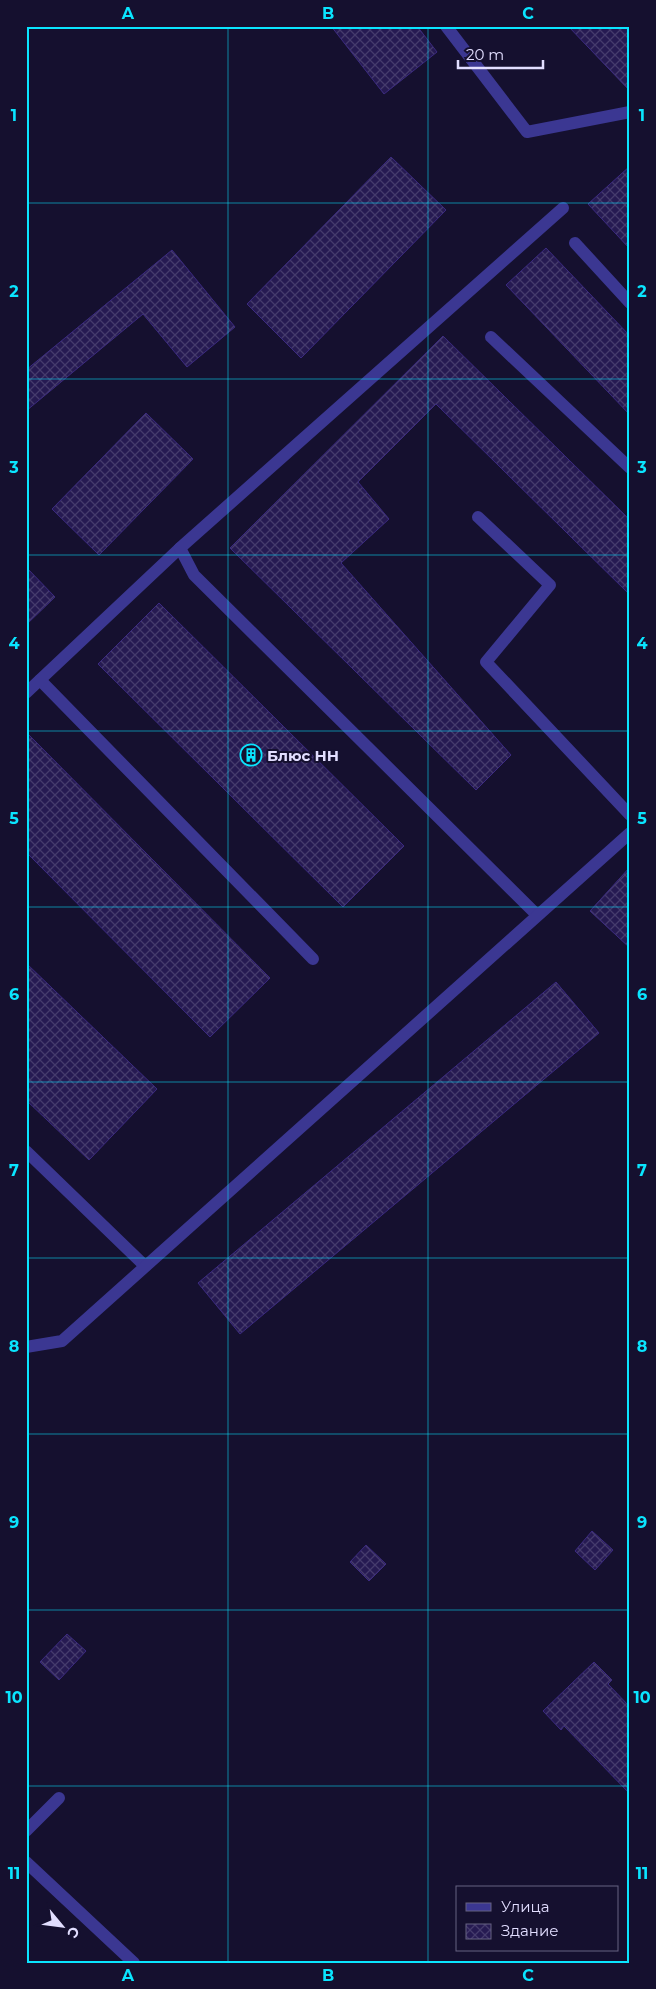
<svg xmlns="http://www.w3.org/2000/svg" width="656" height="1989" font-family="Montserrat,sans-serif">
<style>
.building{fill:url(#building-cross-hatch);stroke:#3b2a80}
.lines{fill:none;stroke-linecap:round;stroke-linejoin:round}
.minor{stroke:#3b3792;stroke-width:12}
.grid{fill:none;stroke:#0ae5ff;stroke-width:1;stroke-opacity:0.55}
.labels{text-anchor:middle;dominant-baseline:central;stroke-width:4;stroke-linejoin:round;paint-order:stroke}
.poi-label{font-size:15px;font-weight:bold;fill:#e2deff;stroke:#15102f;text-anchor:start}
.neatline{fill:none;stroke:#0ae5ff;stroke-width:2}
.grid-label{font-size:16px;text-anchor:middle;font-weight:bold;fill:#0ae5ff}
</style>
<defs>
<pattern id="building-cross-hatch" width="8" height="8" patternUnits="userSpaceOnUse" patternTransform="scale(1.25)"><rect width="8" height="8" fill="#261a52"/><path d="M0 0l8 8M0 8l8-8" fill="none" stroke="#453b6c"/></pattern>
</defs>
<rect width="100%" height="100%" fill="#15102f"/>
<g class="building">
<polygon points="331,26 417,26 437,52 384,94"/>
<polygon points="568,26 630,26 630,91"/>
<polygon points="391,157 446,210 301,358 247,304"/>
<polygon points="630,166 630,249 588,204"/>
<polygon points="546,248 630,336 630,415 506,285"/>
<polygon points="172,250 235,327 187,367 143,314 26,411 26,370"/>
<polygon points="443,336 630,520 630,595 436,404 358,482 389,519 341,563 511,755 476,790 230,548"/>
<polygon points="146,413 193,459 99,555 52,509"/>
<polygon points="26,567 55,597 26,625"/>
<polygon points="159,603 404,846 343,907 98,664"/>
<polygon points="29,735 270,978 210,1037 26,852 26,738"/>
<polygon points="630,867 630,948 590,911"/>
<polygon points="26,963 157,1089 89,1160 26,1100"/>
<polygon points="556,982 599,1033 240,1334 198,1283"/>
<polygon points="592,1531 613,1550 595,1570 575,1551"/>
<polygon points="366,1545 386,1564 369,1581 350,1562"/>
<polygon points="67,1634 86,1651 59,1680 40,1662"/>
<polygon points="594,1662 612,1680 608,1684 630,1707 630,1794 564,1726 561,1730 543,1711"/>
</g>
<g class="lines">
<g class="minor">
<polyline points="446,26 527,132 630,112"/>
<polyline points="575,243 630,303"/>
<polyline points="491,337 630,468"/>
<polyline points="478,517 550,585 486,662 630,815"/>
<polyline points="40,680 313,959"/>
<polyline points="26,693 180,548"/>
<polyline points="537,915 194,575 180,548 563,208"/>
<polyline points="26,1151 145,1266"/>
<polyline points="26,1347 62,1341 630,833"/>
<polyline points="26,1831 59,1798"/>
<polyline points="26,1862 134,1963"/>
</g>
</g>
<path class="grid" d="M228,26V1963M428,26V1963M26,203H630M26,379H630M26,555H630M26,731H630M26,907H630M26,1082H630M26,1258H630M26,1434H630M26,1610H630M26,1786H630"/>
<defs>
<g id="building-ring" transform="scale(1.125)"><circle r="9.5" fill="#15102f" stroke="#0ae5ff" stroke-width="1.5"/><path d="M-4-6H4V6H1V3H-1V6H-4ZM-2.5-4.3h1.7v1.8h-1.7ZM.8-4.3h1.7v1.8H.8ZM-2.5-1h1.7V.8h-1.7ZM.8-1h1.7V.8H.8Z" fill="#0ae5ff"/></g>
</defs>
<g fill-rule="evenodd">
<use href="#building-ring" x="251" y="755"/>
</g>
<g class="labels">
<g class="poi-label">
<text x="267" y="755">Блюс НН</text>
</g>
</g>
<rect width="656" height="1989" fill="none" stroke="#15102f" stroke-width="55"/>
<rect x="456" y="1886" width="162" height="65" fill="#15102f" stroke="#676282"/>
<rect x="466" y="1903" width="25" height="8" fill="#3b3792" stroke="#676282"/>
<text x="501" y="1912" font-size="15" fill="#e2deff">Улица</text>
<rect x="466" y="1924" width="25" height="15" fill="url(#building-cross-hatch)" stroke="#676282"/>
<text x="501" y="1936" font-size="15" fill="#e2deff">Здание</text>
<g transform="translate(62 1926) rotate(119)" stroke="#15102f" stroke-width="4" paint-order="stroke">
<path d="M0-4L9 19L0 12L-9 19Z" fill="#e2deff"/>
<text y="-8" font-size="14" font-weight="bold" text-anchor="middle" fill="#e2deff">С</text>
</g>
<path d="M458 60v8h85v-8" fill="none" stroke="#e2deff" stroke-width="2.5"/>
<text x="466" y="60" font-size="15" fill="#e2deff" stroke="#15102f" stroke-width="4" paint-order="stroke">20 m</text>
<rect x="28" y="28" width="600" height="1934" class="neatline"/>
<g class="grid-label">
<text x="128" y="19">A</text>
<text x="328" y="19">B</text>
<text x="528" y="19">C</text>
<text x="14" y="121">1</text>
<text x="642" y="121">1</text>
<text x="14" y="297">2</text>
<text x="642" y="297">2</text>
<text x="14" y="473">3</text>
<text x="642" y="473">3</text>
<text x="14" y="649">4</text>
<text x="642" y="649">4</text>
<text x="14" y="824">5</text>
<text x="642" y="824">5</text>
<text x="14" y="1000">6</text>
<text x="642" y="1000">6</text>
<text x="14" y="1176">7</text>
<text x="642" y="1176">7</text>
<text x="14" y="1352">8</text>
<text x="642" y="1352">8</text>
<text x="14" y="1528">9</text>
<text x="642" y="1528">9</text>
<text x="14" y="1703">10</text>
<text x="642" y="1703">10</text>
<text x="14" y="1879">11</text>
<text x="642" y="1879">11</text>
<text x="128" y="1981">A</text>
<text x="328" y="1981">B</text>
<text x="528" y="1981">C</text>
</g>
</svg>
